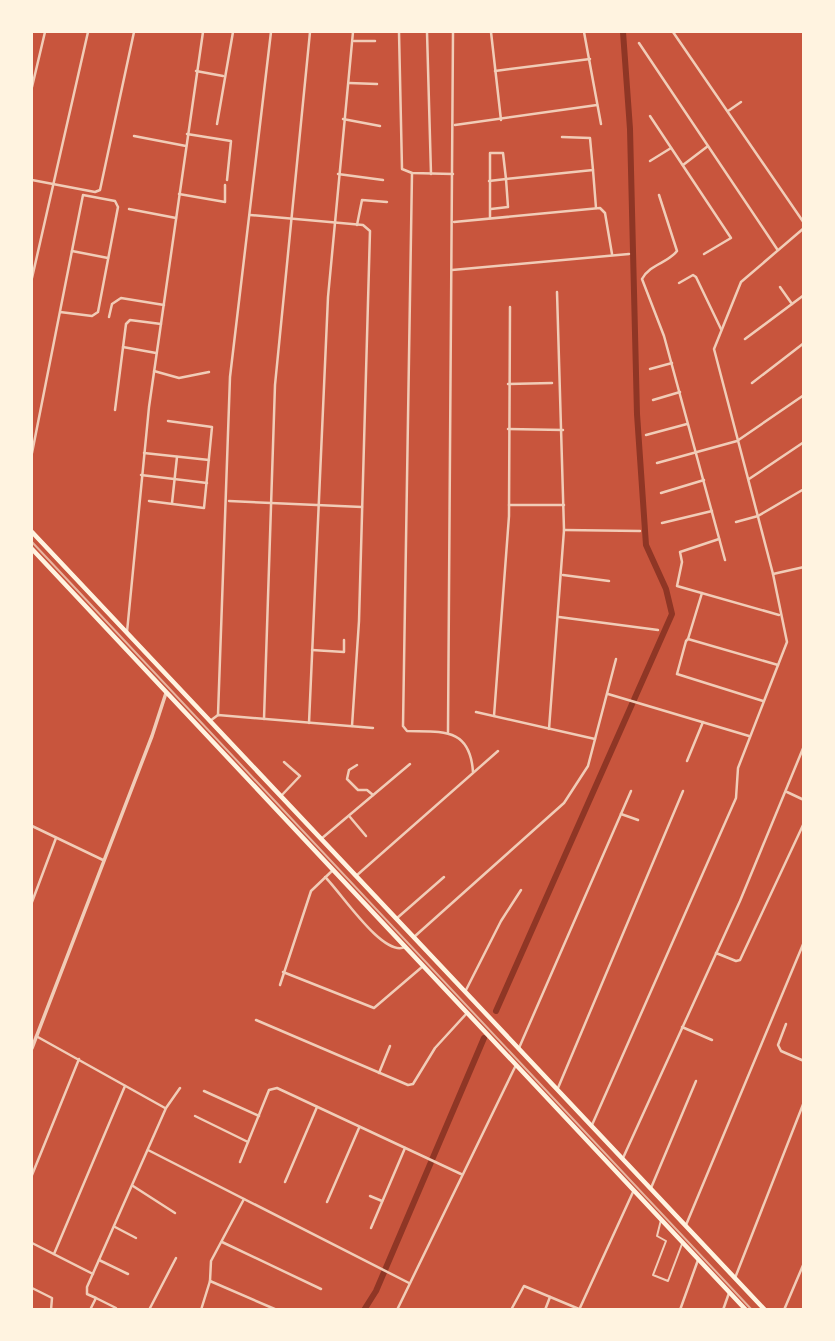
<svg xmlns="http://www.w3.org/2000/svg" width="835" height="1341" font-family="'Space Grotesk',sans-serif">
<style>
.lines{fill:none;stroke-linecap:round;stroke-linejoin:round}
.canal{stroke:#8f3625;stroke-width:6}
.service{stroke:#f1ccb7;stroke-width:2}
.minor{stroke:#f1ccb7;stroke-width:2.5}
.tertiary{stroke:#f1ccb7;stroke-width:3.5}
.primary{stroke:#fff3e0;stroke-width:4.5}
.rail{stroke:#e9b49f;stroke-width:2}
</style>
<rect width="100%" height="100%" fill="#c8553d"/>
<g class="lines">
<g class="canal">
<polyline points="496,1011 672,614 666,589 646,545 637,414 630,129 623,32"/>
<polyline points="364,1310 376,1291 484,1038"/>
</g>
<polyline class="service" points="661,1220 657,1236 666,1241 653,1275 668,1281 682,1244"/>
<g class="minor">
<polyline points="399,32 402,169 412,173 453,174"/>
<polyline points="427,32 431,174"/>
<polyline points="491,32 501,120"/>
<polyline points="584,32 601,124"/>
<polyline points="673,32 804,223"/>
<polyline points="354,41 375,41"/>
<polyline points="639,43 777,249"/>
<polyline points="196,71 223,76"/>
<polyline points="495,71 590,59"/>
<polyline points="349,83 377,84"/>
<polyline points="32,87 45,32"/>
<polyline points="728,111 741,102"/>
<polyline points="650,116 731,238 704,254"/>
<polyline points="343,119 380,126"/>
<polyline points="217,124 233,32"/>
<polyline points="455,125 597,105"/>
<polyline points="187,134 231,141 227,180"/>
<polyline points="134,136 186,146"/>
<polyline points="650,161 671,148"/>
<polyline points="683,165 708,146"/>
<polyline points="593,170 596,208"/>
<path d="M412,173L403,726L407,731C442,732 470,727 473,772"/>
<polyline points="338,174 383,180"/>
<polyline points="32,180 95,192 100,190 134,32"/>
<polyline points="489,181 506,179 508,207 491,209"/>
<polyline points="179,194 225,202 225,185"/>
<path d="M659,195L677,251C668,263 650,264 642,279L664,336L725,560"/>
<polyline points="129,209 176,218"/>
<polyline points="250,215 363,225 370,231 359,621 352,726"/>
<polyline points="490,218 490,153 503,153 506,179 593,170 590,138 562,137"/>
<polyline points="454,222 600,208 605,213 612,254"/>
<polyline points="357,225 362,200 387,202"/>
<polyline points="72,251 108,258"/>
<polyline points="452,270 629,254"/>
<polyline points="32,278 88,32"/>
<polyline points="679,283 693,275 696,277 721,329"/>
<polyline points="780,287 792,304"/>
<polyline points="109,317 112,304 121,298 164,305"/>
<polyline points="745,339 804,295"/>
<polyline points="123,347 156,353"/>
<polyline points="650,369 672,363"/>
<polyline points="154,371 179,378 209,372"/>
<polyline points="752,383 804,343"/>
<polyline points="508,384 552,383"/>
<polyline points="653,400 680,392"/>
<polyline points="115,410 126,324 130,320 161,324"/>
<polyline points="508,429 563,430"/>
<polyline points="646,435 687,424"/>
<polyline points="32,453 83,195 115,201 118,207 98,312 92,316 60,312"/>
<polyline points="144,453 209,460"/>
<polyline points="657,463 737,441 804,395"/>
<polyline points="141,475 207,483"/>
<polyline points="749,479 804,442"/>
<polyline points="661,493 704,480"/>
<polyline points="149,501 204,508 212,427 168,421"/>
<polyline points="229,501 362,507"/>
<polyline points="172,503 177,457"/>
<polyline points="509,505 564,505"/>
<polyline points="736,522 758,516 804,489"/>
<polyline points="662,523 712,511"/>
<polyline points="564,530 640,531"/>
<polyline points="719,539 680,552 682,562 677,586 779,615"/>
<polyline points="773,574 804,567"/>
<polyline points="563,575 609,581"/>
<polyline points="559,617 658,630"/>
<polyline points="127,632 149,407 203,32"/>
<polyline points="688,639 702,593"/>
<polyline points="312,650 344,652 344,640"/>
<polyline points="608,694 749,736"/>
<polyline points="763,701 677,674 686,641 688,639 778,665"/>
<polyline points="476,712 595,739"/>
<polyline points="218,715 230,377 271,32"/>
<polyline points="494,716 509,516 510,307"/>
<polyline points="264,719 275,385 310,32"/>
<polyline points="210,721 218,715 373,728"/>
<polyline points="309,723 328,297 353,32"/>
<polyline points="549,729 564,530 557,292"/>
<polyline points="448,732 453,32"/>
<polyline points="687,761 703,722"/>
<polyline points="357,765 349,770 347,779 358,790 367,790 373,795"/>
<polyline points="787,792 804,800"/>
<polyline points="281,796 300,776 284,762"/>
<polyline points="621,814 638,820"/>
<polyline points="350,817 366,836"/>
<polyline points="32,826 103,860"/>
<polyline points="321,839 410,764"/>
<polyline points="356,876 498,751"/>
<path d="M325,877C340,891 383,958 405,947"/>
<polyline points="32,902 56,838"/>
<polyline points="396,919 444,877"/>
<polyline points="414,937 564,803 588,766 616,659"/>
<polyline points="716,953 736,961 740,960 804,823"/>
<polyline points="283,972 374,1008 422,967"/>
<polyline points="280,985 311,891 333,870"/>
<polyline points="465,992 501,921 521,890"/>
<polyline points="256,1020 408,1085 413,1084 435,1048 467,1013"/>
<polyline points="786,1024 778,1045 781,1051 804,1061"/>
<polyline points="682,1027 712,1040"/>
<polyline points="36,1036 165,1108"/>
<polyline points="519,1048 631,791"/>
<polyline points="379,1073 390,1046"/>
<polyline points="558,1088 683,791"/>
<polyline points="204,1091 259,1116"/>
<polyline points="195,1116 248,1142"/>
<polyline points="592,1125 736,798 738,768 787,642 773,574 714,349 741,282 804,228"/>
<polyline points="148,1150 409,1283"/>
<polyline points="623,1158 740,901 804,746"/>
<polyline points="240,1162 269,1090 277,1088 461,1174"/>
<polyline points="32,1175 79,1059"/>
<polyline points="285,1182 317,1107"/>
<polyline points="133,1186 175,1213"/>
<polyline points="651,1188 696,1081"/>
<polyline points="370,1196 382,1201"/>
<polyline points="327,1202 359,1128"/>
<polyline points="686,1225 804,942"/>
<polyline points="115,1227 136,1238"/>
<polyline points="371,1228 405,1148"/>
<polyline points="222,1242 321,1289"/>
<polyline points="32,1243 93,1274"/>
<polyline points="54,1254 125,1086"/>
<polyline points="99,1260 128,1274"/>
<polyline points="735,1278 804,1102"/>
<polyline points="210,1281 277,1310"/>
<polyline points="32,1288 52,1298 51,1310"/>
<polyline points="96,1298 116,1308"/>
<polyline points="90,1310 96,1298 87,1294 87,1287 166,1108 180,1088"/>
<polyline points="149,1310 176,1258"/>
<polyline points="201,1310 210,1281 211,1261 244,1199"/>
<polyline points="397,1310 516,1065"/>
<polyline points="511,1310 524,1286 579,1309"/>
<polyline points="545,1310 550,1297"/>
<polyline points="579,1310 633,1192"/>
<polyline points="680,1310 698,1260"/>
<polyline points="723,1310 729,1293"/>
<polyline points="784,1310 804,1263"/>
</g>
<polyline class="tertiary" points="32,1048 152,736 166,693"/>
<g class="primary">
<polyline points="32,532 765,1310"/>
<polyline points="32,549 746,1310"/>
</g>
<polyline class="rail" points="32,542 752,1310"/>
</g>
<rect width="835" height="1341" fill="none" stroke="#fff3e0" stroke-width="66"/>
</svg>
